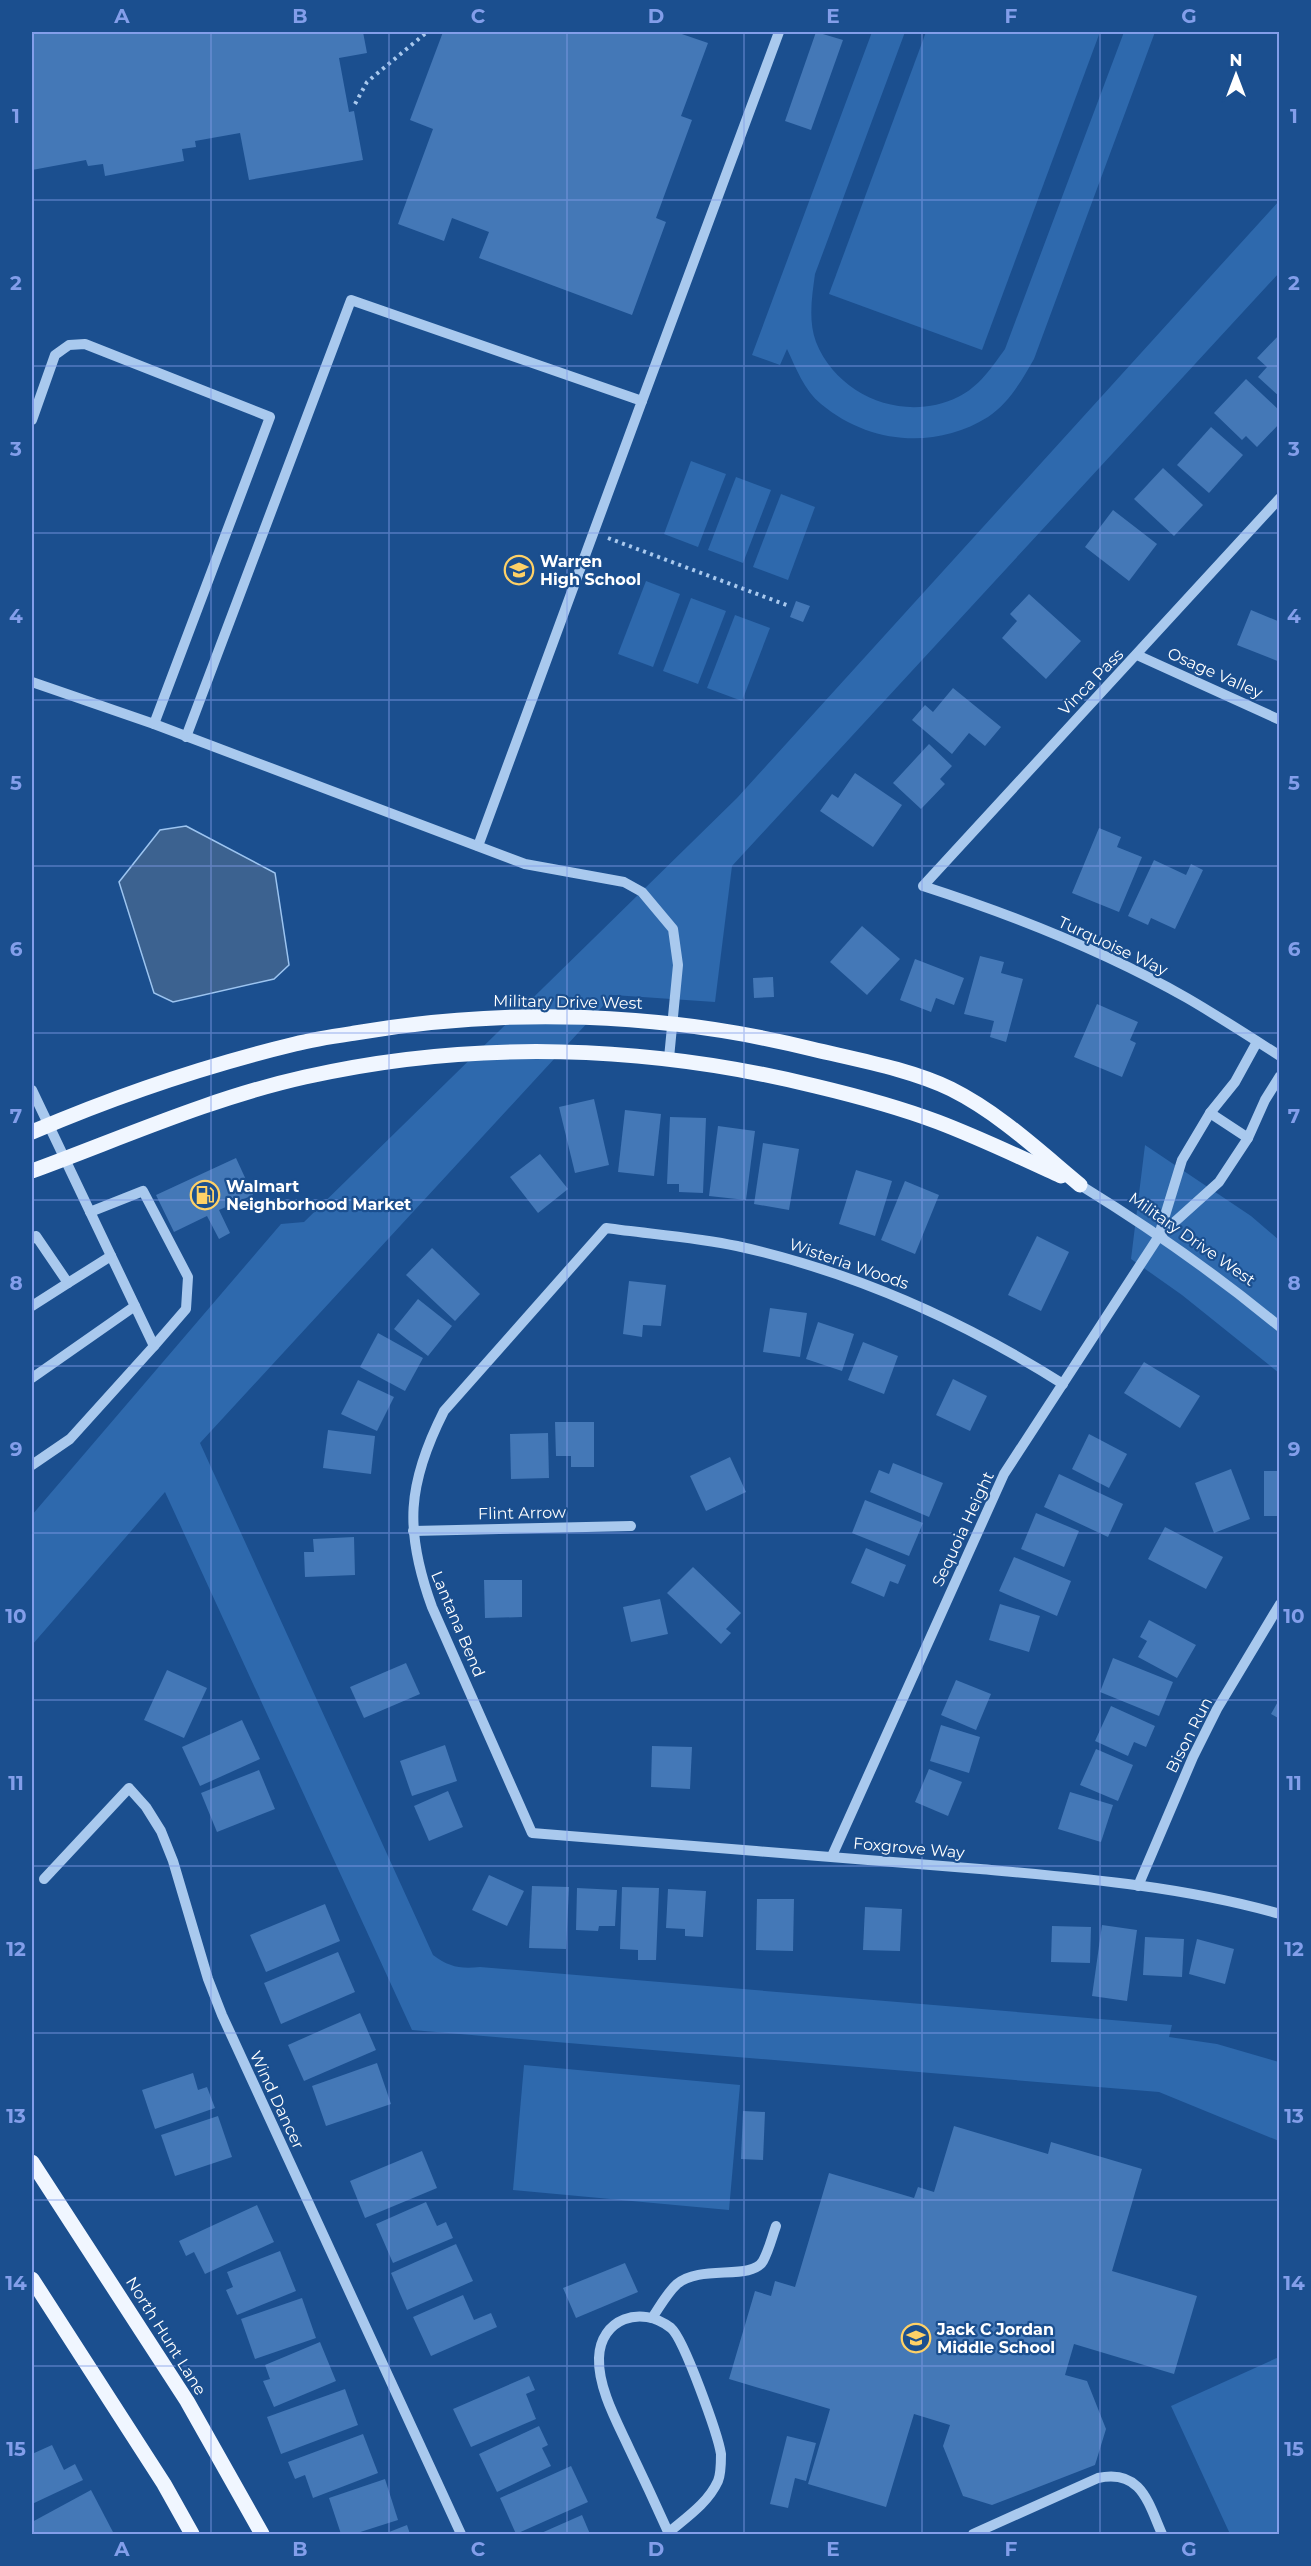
<svg xmlns="http://www.w3.org/2000/svg" width="1311" height="2566" font-family="Montserrat,sans-serif">
<style>
.green{fill:#2e69ad}
.water{fill:#3c6290;stroke:#9cc4f0;stroke-width:1.5}
.building{fill:#4478b7}
.lines{fill:none;stroke-linecap:round;stroke-linejoin:round}
.path{stroke:#a9c9ee;stroke-width:4;stroke-dasharray:3 4.5;stroke-linecap:butt}
.minor{stroke:#a9c9ee;stroke-width:10}
.major{stroke:#f0f6ff;stroke-width:15}
.grid{fill:none;stroke:#839eea;stroke-width:1.5;stroke-opacity:0.55}
.labels{text-anchor:middle;dominant-baseline:central;stroke-width:4.5;stroke-linejoin:round;paint-order:stroke}
.poi-label{font-size:16px;font-weight:bold;fill:#fff;stroke:#1b4f8f;text-anchor:start}
.street-label{font-size:16px;fill:#fff;stroke:#1b4f8f}
.neatline{fill:none;stroke:#839eea;stroke-width:2}
.grid-label{font-size:20px;text-anchor:middle;font-weight:bold;fill:#839eea}
</style>
<rect width="100%" height="100%" fill="#1b4f8f"/>
<g class="green">
<path d="M872,32H905L815,274C812,296 808,320 816,342C838,397 905,423 958,397C979,387 992,367 1005,349L1124,32H1155L1034,359C1022,380 1009,403 988,417C935,450 869,444 821,404C804,390 796,368 787,349L780,365L752,355Z"/>
<polygon points="926,32 1100,32 982,350 829,294"/>
<path d="M1279,201V273L732,866L715,1002L613,995L200,1443L433,1955C449,1967 460,1969 480,1967L1172,2025L1169,2037L1217,2044L1279,2062V2141L1159,2092L412,2030L165,1492L32,1645V1515L281,1224L304,1222L737,798Z"/>
<polygon points="691,461 726,474 698,547 664,534"/>
<polygon points="736,477 771,490 743,563 708,550"/>
<polygon points="781,494 815,507 788,580 753,567"/>
<polygon points="646,581 680,594 653,667 618,654"/>
<polygon points="691,598 726,611 698,684 663,671"/>
<polygon points="735,615 770,628 742,701 707,688"/>
<polygon points="1145,1145 1251,1216 1279,1240 1279,1373 1182,1295 1131,1259"/>
<polygon points="524,2065 740,2085 729,2210 513,2190"/>
<polygon points="1279,2357 1279,2534 1230,2534 1171,2406"/>
</g>
<polygon class="water" points="186,826 275,873 289,965 274,979 173,1002 154,993 119,882 160,830"/>
<g class="building">
<polygon points="32,32 363,32 367,53 339,58 349,112 354,111 363,160 249,180 240,133 195,141 196,147 182,149 184,161 105,176 103,164 88,166 86,160 32,170"/>
<polygon points="443,32 676,32 708,43 681,116 692,120 656,218 666,222 632,315 479,258 489,232 452,218 444,241 398,224 433,129 410,120"/>
<polygon points="816,32 843,40 811,130 785,121"/>
<polygon points="1280,334 1280,397 1258,377 1267,367 1257,358"/>
<polygon points="1246,379 1280,411 1280,423 1257,447 1246,436 1242,440 1214,413"/>
<polygon points="1211,427 1243,455 1209,493 1177,465"/>
<polygon points="1163,468 1203,505 1174,536 1134,499"/>
<polygon points="1113,510 1157,544 1129,581 1085,547"/>
<polygon points="1029,594 1081,641 1046,679 1002,638 1017,621 1010,614"/>
<polygon points="796,601 810,606 803,622 790,617"/>
<polygon points="1251,610 1280,622 1280,662 1237,645"/>
<polygon points="953,688 1001,727 985,746 969,733 952,754 912,720 925,705 933,712"/>
<polygon points="929,744 952,766 940,779 945,784 921,809 893,783"/>
<polygon points="855,773 902,805 873,847 820,811 832,794 838,798"/>
<polygon points="1099,828 1121,837 1117,847 1142,857 1119,912 1072,893"/>
<polygon points="1154,860 1186,875 1191,864 1203,870 1175,929 1151,918 1148,925 1128,916"/>
<polygon points="862,926 900,959 867,995 830,962"/>
<polygon points="980,956 1004,962 1001,973 1023,979 1006,1042 990,1037 994,1021 964,1014"/>
<polygon points="915,959 964,978 954,1005 936,998 931,1012 900,1000"/>
<polygon points="773,977 774,997 754,998 753,978"/>
<polygon points="1097,1004 1138,1022 1130,1040 1136,1043 1122,1077 1074,1057"/>
<polygon points="594,1099 609,1165 575,1173 559,1107"/>
<polygon points="625,1110 661,1114 654,1176 618,1172"/>
<polygon points="670,1117 706,1118 703,1193 679,1192 679,1184 667,1184"/>
<polygon points="718,1126 755,1131 746,1200 709,1196"/>
<polygon points="763,1143 799,1149 789,1210 754,1204"/>
<polygon points="540,1154 568,1189 538,1213 510,1177"/>
<polygon points="236,1158 253,1195 219,1210 230,1233 219,1239 207,1216 174,1232 156,1195"/>
<polygon points="856,1170 892,1181 875,1236 839,1224"/>
<polygon points="905,1181 939,1195 915,1254 881,1240"/>
<polygon points="1037,1236 1069,1252 1041,1311 1008,1295"/>
<polygon points="432,1248 480,1294 455,1321 406,1275"/>
<polygon points="629,1281 666,1285 661,1326 643,1325 642,1337 623,1334"/>
<polygon points="418,1299 452,1326 428,1356 394,1329"/>
<polygon points="770,1308 807,1313 800,1357 763,1352"/>
<polygon points="818,1322 854,1334 842,1371 806,1359"/>
<polygon points="378,1333 423,1358 405,1391 360,1367"/>
<polygon points="863,1342 898,1356 884,1394 848,1380"/>
<polygon points="1144,1362 1200,1396 1180,1428 1124,1393"/>
<polygon points="953,1379 987,1396 970,1431 936,1415"/>
<polygon points="358,1380 394,1397 377,1431 341,1414"/>
<polygon points="555,1422 594,1422 594,1467 571,1467 571,1456 556,1456"/>
<polygon points="328,1430 375,1436 371,1474 323,1468"/>
<polygon points="548,1433 549,1478 511,1479 510,1434"/>
<polygon points="1089,1434 1127,1454 1109,1488 1072,1469"/>
<polygon points="730,1457 746,1492 706,1511 690,1476"/>
<polygon points="893,1463 943,1483 929,1517 870,1492 879,1470 889,1474"/>
<polygon points="1231,1469 1250,1519 1214,1533 1195,1483"/>
<rect x="1264" y="1471" width="16" height="45"/>
<polygon points="1059,1474 1123,1504 1108,1537 1044,1507"/>
<polygon points="865,1500 923,1523 909,1556 852,1533"/>
<polygon points="1036,1513 1079,1531 1064,1567 1021,1549"/>
<polygon points="1165,1527 1223,1557 1206,1589 1148,1559"/>
<polygon points="354,1537 355,1575 305,1577 304,1552 314,1552 313,1539"/>
<polygon points="866,1548 906,1565 898,1584 890,1581 884,1597 851,1583"/>
<polygon points="1014,1557 1071,1581 1057,1616 999,1591"/>
<polygon points="693,1567 741,1613 726,1629 731,1633 721,1644 667,1593"/>
<polygon points="484,1580 522,1580 522,1617 485,1618"/>
<polygon points="660,1599 668,1634 631,1642 623,1607"/>
<polygon points="1000,1604 1040,1616 1029,1652 989,1640"/>
<polygon points="1149,1620 1196,1645 1177,1678 1138,1657 1147,1641 1140,1637"/>
<polygon points="1113,1658 1173,1682 1159,1716 1100,1692"/>
<polygon points="406,1663 420,1694 364,1718 350,1687"/>
<polygon points="167,1670 207,1688 184,1738 144,1720"/>
<polygon points="956,1680 991,1694 976,1730 941,1715"/>
<polygon points="1280,1698 1280,1719 1271,1714"/>
<polygon points="1111,1706 1155,1726 1146,1747 1134,1742 1128,1756 1095,1741"/>
<polygon points="242,1720 260,1759 200,1786 182,1747"/>
<polygon points="941,1725 980,1737 969,1773 930,1761"/>
<polygon points="445,1745 457,1781 412,1796 400,1761"/>
<polygon points="652,1746 692,1747 690,1789 651,1787"/>
<polygon points="1096,1749 1133,1765 1118,1801 1080,1785"/>
<polygon points="929,1769 962,1782 948,1816 915,1802"/>
<polygon points="259,1770 275,1809 217,1832 201,1793"/>
<polygon points="448,1791 463,1827 429,1841 414,1806"/>
<polygon points="1070,1792 1113,1805 1101,1842 1058,1829"/>
<polygon points="489,1875 524,1891 507,1926 472,1910"/>
<polygon points="532,1886 569,1887 566,1949 529,1948"/>
<polygon points="622,1887 659,1888 656,1960 638,1960 638,1950 620,1949"/>
<polygon points="577,1888 617,1890 615,1926 599,1926 598,1931 576,1930"/>
<polygon points="668,1889 706,1891 703,1937 685,1936 685,1929 666,1928"/>
<polygon points="757,1899 794,1899 793,1951 756,1950"/>
<polygon points="325,1904 340,1941 266,1972 250,1935"/>
<polygon points="865,1907 902,1909 900,1951 863,1950"/>
<polygon points="1102,1925 1137,1930 1127,2001 1092,1996"/>
<polygon points="1052,1926 1091,1927 1090,1963 1051,1962"/>
<polygon points="1145,1937 1184,1939 1182,1977 1143,1975"/>
<polygon points="1197,1939 1234,1949 1225,1984 1189,1974"/>
<polygon points="338,1952 355,1992 281,2024 264,1983"/>
<polygon points="360,2013 376,2050 304,2081 288,2045"/>
<polygon points="377,2063 391,2104 326,2126 312,2086"/>
<polygon points="193,2073 198,2090 207,2087 215,2108 155,2129 142,2090"/>
<polygon points="743,2111 765,2112 763,2160 741,2159"/>
<polygon points="218,2116 232,2157 175,2176 161,2135"/>
<polygon points="954,2126 1048,2154 1051,2142 1142,2169 1112,2271 1197,2296 1174,2374 1074,2344 1065,2375 1087,2381 1106,2429 1095,2465 992,2505 963,2496 943,2446 950,2425 914,2414 886,2507 808,2484 830,2409 729,2379 755,2291 771,2296 775,2281 795,2287 829,2173 914,2198 918,2187 934,2192"/>
<polygon points="422,2151 437,2188 365,2218 350,2181"/>
<polygon points="426,2202 437,2226 446,2222 453,2238 393,2263 376,2224"/>
<polygon points="257,2205 274,2242 205,2274 194,2252 186,2256 179,2241"/>
<polygon points="456,2244 473,2281 407,2310 391,2273"/>
<polygon points="280,2251 296,2291 237,2315 226,2290 233,2287 227,2272"/>
<polygon points="625,2263 638,2292 576,2318 563,2288"/>
<polygon points="463,2295 474,2320 491,2313 497,2327 431,2356 413,2317"/>
<polygon points="302,2298 316,2338 255,2359 241,2319"/>
<polygon points="320,2342 336,2381 274,2407 263,2381 270,2379 265,2365"/>
<polygon points="529,2376 535,2390 526,2394 536,2419 471,2447 453,2409"/>
<polygon points="345,2389 358,2425 281,2454 267,2417"/>
<polygon points="539,2426 548,2445 542,2448 551,2466 497,2492 479,2454"/>
<polygon points="363,2434 378,2473 313,2498 305,2475 295,2479 288,2462"/>
<polygon points="787,2436 816,2443 806,2481 795,2478 788,2508 770,2504"/>
<polygon points="52,2445 64,2470 75,2464 83,2480 32,2504 32,2454"/>
<polygon points="571,2466 588,2502 516,2534 500,2498"/>
<polygon points="385,2479 398,2520 354,2534 341,2534 329,2498"/>
<polygon points="91,2490 114,2534 33,2534 32,2522"/>
<polygon points="582,2515 590,2534 539,2534"/>
<polygon points="407,2525 410,2534 384,2534"/>
</g>
<g class="lines">
<g class="path">
<polyline points="355,104 367,82 427,32"/>
<polyline points="608,538 789,606"/>
</g>
<g class="minor">
<polyline points="642,401 779,32"/>
<polyline points="32,420 55,355 69,345 85,344 270,417 154,724"/>
<path d="M1280,498L923,886C1013,915 1104,951 1187,998C1218,1016 1249,1036 1280,1056"/>
<polyline points="1137,655 1280,720"/>
<polyline points="32,682 154,724 525,864 624,882 642,892 673,929 678,965 669,1058"/>
<polyline points="186,737 351,300 642,401 478,846"/>
<polyline points="32,1090 154,1346 70,1439 32,1465"/>
<polyline points="1210,1113 1248,1138"/>
<path d="M1080,1185C1150,1228 1216,1274 1280,1327"/>
<polyline points="90,1212 143,1191 188,1277 186,1309 154,1346"/>
<polyline points="1159,1235 1182,1160 1210,1113 1235,1082 1257,1042"/>
<polyline points="32,1239 36,1236 68,1283 111,1256"/>
<polyline points="32,1306 68,1283"/>
<polyline points="32,1378 135,1306"/>
<path d="M1063,1384C962,1320 854,1272 737,1246C695,1237 649,1234 606,1228L444,1411C407,1484 404,1530 432,1607L532,1833C681,1846 831,1856 980,1869C1080,1878 1182,1886 1280,1914"/>
<polyline points="413,1531 631,1526"/>
<polyline points="832,1856 1004,1474 1159,1236 1219,1182 1248,1138 1265,1100 1280,1076"/>
<polyline points="44,1879 129,1788 146,1807 161,1831 173,1861 208,1979 222,2015 461,2534"/>
<polyline points="1138,1886 1193,1757 1217,1709 1280,1604"/>
<path d="M652,2318C659,2308 667,2293 677,2284C700,2264 752,2281 763,2261C769,2250 772,2237 776,2226"/>
<path d="M668,2533C687,2517 708,2503 718,2481C721,2474 721,2461 721,2454C718,2435 684,2339 671,2328C641,2304 600,2319 599,2358C598,2388 617,2422 629,2448C643,2477 656,2505 669,2534"/>
<path d="M973,2534L1098,2478C1141,2469 1148,2502 1162,2534"/>
</g>
<g class="major">
<path d="M32,1132C114,1097 208,1065 295,1044C314,1039 335,1036 355,1033C506,1007 663,1012 812,1049C858,1060 909,1069 951,1089C999,1113 1039,1151 1080,1185"/>
<path d="M32,1171C122,1138 211,1098 305,1077C473,1039 649,1045 815,1086C857,1096 898,1107 938,1122C980,1138 1020,1157 1061,1176"/>
<polyline points="32,2162 187,2401 262,2534"/>
<polyline points="32,2279 164,2484 192,2534"/>
</g>
</g>
<path class="grid" d="M211,32V2534M389,32V2534M567,32V2534M744,32V2534M922,32V2534M1100,32V2534M32,200H1280M32,366H1280M32,533H1280M32,700H1280M32,866H1280M32,1033H1280M32,1200H1280M32,1366H1280M32,1533H1280M32,1700H1280M32,1866H1280M32,2033H1280M32,2200H1280M32,2366H1280"/>
<defs>
<g id="school-ring" transform="scale(1.5)"><circle r="9.5" fill="#1b4f8f" stroke="#ffd166" stroke-width="1.5"/><path d="M0-5L7-2L0 1L-7-2ZM-4 1L0 2.5L4 1V4Q0 6-4 4Z" fill="#ffd166"/></g>
<g id="fuel-ring" transform="scale(1.5)"><circle r="9.5" fill="#1b4f8f" stroke="#ffd166" stroke-width="1.5"/><path d="M-5.5-6h7V0h2V4h1.3V-2.5L3-4.5l.8-.8L6-3V5H2.5V1h-1V6h-7ZM-4.2-4.7v3.2H.2V-4.7Z" fill="#ffd166"/></g>
</defs>
<g fill-rule="evenodd">
<use href="#school-ring" x="519" y="570"/>
<use href="#fuel-ring" x="205" y="1195"/>
<use href="#school-ring" x="916" y="2338"/>
</g>
<g class="labels">
<g class="poi-label">
<text x="540" y="561">Warren<tspan x="540" dy="18">High School</tspan></text>
<text x="226" y="1186">Walmart<tspan x="226" dy="18">Neighborhood Market</tspan></text>
<text x="937" y="2329">Jack C Jordan<tspan x="937" dy="18">Middle School</tspan></text>
</g>
<g class="street-label">
<text transform="translate(1215 673) rotate(24)">Osage Valley</text>
<text transform="translate(1091 682) rotate(-46)">Vinca Pass</text>
<text transform="translate(1113 946) rotate(25)">Turquoise Way</text>
<text transform="translate(568 1002) rotate(1)">Military Drive West</text>
<text transform="translate(1192 1239) rotate(35)">Military Drive West</text>
<text transform="translate(849 1264) rotate(19)">Wisteria Woods</text>
<text transform="translate(522 1513) rotate(-1)">Flint Arrow</text>
<text transform="translate(963 1529) rotate(-65)">Sequoia Height</text>
<text transform="translate(458 1624) rotate(67)">Lantana Bend</text>
<text transform="translate(1189 1735) rotate(-63)">Bison Run</text>
<text transform="translate(909 1848) rotate(5)">Foxgrove Way</text>
<text transform="translate(277 2100) rotate(65)">Wind Dancer</text>
<text transform="translate(166 2336) rotate(58)">North Hunt Lane</text>
</g>
</g>
<rect width="1311" height="2566" fill="none" stroke="#1b4f8f" stroke-width="66"/>
<g transform="translate(1236 75)" stroke="#1b4f8f" stroke-width="4.5" paint-order="stroke">
<path d="M0-4.5L10 22L0 15L-10 22Z" fill="#ffffff"/>
<text y="-9" font-size="16" font-weight="bold" text-anchor="middle" fill="#ffffff">N</text>
</g>
<rect x="33" y="33" width="1245" height="2500" class="neatline"/>
<g class="grid-label">
<text x="122" y="23">A</text>
<text x="300" y="23">B</text>
<text x="478" y="23">C</text>
<text x="656" y="23">D</text>
<text x="833" y="23">E</text>
<text x="1011" y="23">F</text>
<text x="1189" y="23">G</text>
<text x="16" y="123">1</text>
<text x="1294" y="123">1</text>
<text x="16" y="290">2</text>
<text x="1294" y="290">2</text>
<text x="16" y="456">3</text>
<text x="1294" y="456">3</text>
<text x="16" y="623">4</text>
<text x="1294" y="623">4</text>
<text x="16" y="790">5</text>
<text x="1294" y="790">5</text>
<text x="16" y="956">6</text>
<text x="1294" y="956">6</text>
<text x="16" y="1123">7</text>
<text x="1294" y="1123">7</text>
<text x="16" y="1290">8</text>
<text x="1294" y="1290">8</text>
<text x="16" y="1456">9</text>
<text x="1294" y="1456">9</text>
<text x="16" y="1623">10</text>
<text x="1294" y="1623">10</text>
<text x="16" y="1790">11</text>
<text x="1294" y="1790">11</text>
<text x="16" y="1956">12</text>
<text x="1294" y="1956">12</text>
<text x="16" y="2123">13</text>
<text x="1294" y="2123">13</text>
<text x="16" y="2290">14</text>
<text x="1294" y="2290">14</text>
<text x="16" y="2456">15</text>
<text x="1294" y="2456">15</text>
<text x="122" y="2556">A</text>
<text x="300" y="2556">B</text>
<text x="478" y="2556">C</text>
<text x="656" y="2556">D</text>
<text x="833" y="2556">E</text>
<text x="1011" y="2556">F</text>
<text x="1189" y="2556">G</text>
</g>
</svg>
